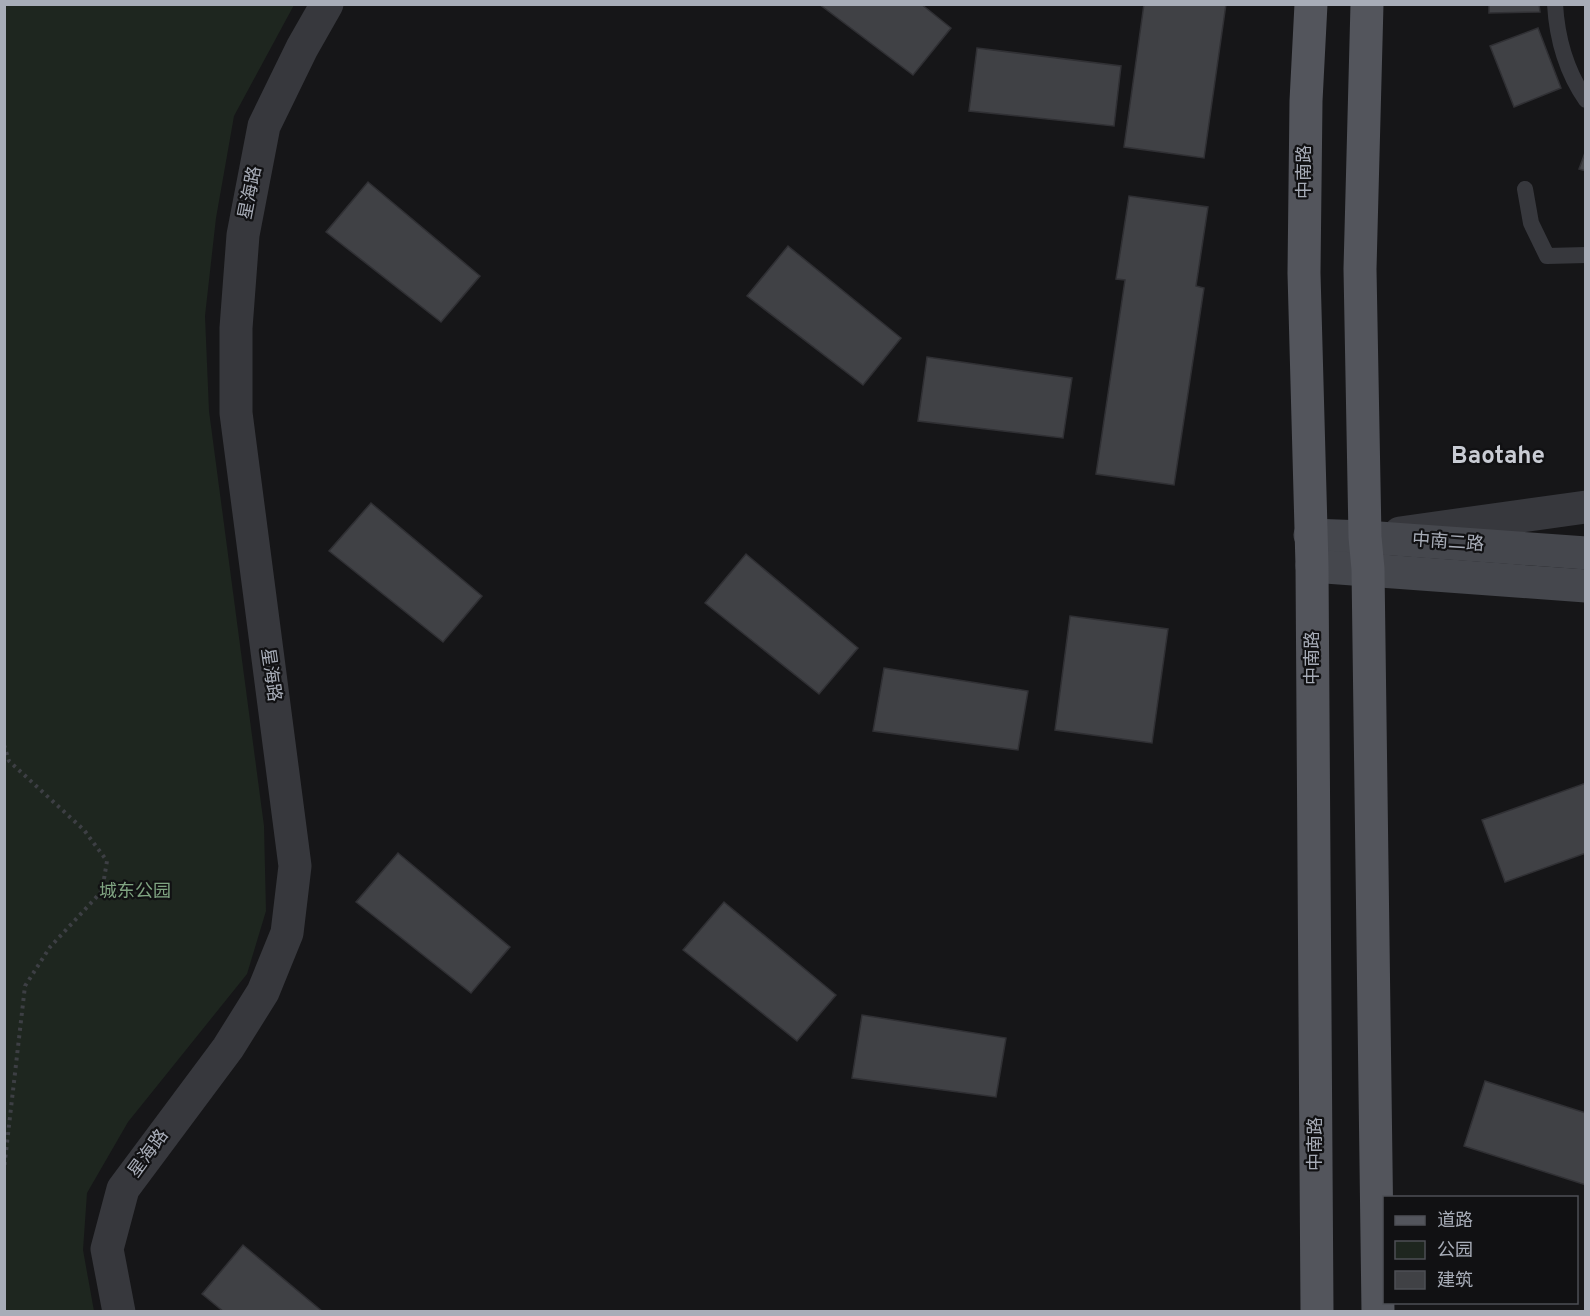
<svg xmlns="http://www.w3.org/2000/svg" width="1590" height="1316" font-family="Overpass,'Noto Sans SC',sans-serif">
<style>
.green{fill:#1e261f}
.building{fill:#404145;stroke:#303034;stroke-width:1.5}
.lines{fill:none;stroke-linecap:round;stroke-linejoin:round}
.path{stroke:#3d3f44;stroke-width:4;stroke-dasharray:3 4.5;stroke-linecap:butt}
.lane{stroke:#37383d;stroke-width:16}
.street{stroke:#37383d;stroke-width:33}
.secondary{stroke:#45474d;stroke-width:33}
.primary{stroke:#53555c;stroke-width:33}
.labels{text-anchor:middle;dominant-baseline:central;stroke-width:4.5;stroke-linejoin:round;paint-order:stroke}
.street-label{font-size:18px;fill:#a8adb8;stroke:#111113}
.park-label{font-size:18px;fill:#7fa381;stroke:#111113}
.district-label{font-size:24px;font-weight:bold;fill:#c9ccd4;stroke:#111113}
</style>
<rect width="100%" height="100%" fill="#161618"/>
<polygon class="green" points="5,4 294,5 234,116 216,218 205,316 209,411 264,826 266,911 247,974 128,1122 87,1193 83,1250 94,1311 5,1311"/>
<g class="building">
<polygon points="819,4 921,4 951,28 913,75"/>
<polygon points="1144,4 1226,4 1204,158 1124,147"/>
<polygon points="1489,4 1539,4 1540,12 1489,13"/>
<polygon points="1538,28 1561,88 1514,107 1490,46"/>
<polygon points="977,48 1121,66 1114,126 969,111"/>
<polygon points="1586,150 1586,171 1579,169"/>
<polygon points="368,182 480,276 441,322 326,232"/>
<polygon points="1129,196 1208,207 1196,286 1204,288 1174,485 1096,474 1125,280 1116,279"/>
<polygon points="788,246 901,338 863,385 747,296"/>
<polygon points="927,357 1072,378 1063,438 918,421"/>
<polygon points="371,503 482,596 443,642 329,551"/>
<polygon points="746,554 858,648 819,694 705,603"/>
<polygon points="1070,616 1168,629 1152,743 1055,730"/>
<polygon points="884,668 1028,691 1018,750 873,731"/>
<polygon points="1586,783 1586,853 1505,882 1482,820"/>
<polygon points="398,853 510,947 471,993 356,902"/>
<polygon points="724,902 836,995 797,1041 683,950"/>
<polygon points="862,1015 1006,1038 996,1097 852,1078"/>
<polygon points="1485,1081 1586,1113 1586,1185 1464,1146"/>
<polygon points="243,1245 323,1312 224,1312 202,1294"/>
</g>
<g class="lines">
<polyline class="path" points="4,745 9,761 84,830 107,861 102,891 50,947 25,986 4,1169"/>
<g class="lane">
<path d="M1555,4C1557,39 1566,71 1586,100"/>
<polyline points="1525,189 1531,223 1547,256 1586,255"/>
</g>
<g class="street">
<polyline points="1400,533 1586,507"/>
<polyline points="119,1312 107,1249 123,1189 228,1048 263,992 287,933 295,866 236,413 236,328 243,235 264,126 302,48 327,4"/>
</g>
<g class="secondary">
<polyline points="1310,535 1365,537 1586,553"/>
<polyline points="1312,566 1586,586"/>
</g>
<g class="primary">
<polyline points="1311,4 1306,101 1304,273 1312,566 1317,1312"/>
<polyline points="1367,4 1360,269 1365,537 1368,569 1378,1312"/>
</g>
</g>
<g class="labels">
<g class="street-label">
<text transform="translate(1305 172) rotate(-90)">中南路</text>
<text transform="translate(251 193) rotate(-79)">星海路</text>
<text transform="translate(1448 543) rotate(4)">中南二路</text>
<text transform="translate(1313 658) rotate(-90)">中南路</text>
<text transform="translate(270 675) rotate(82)">星海路</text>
<text transform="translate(1316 1144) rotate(-90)">中南路</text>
<text transform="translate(149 1154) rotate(-54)">星海路</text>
</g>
<g class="park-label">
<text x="135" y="892">城东公园</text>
</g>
<g class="district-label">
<text x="1498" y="457">Baotahe</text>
</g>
</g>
<rect width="1590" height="1316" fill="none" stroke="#a8adb8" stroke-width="12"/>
<rect x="1383" y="1196" width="195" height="108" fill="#111113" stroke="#4d4f55" stroke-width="1.5"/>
<rect x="1395" y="1216" width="30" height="9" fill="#53555c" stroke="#4d4f55" stroke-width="1.5"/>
<text x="1437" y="1226" font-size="18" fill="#a8adb8">道路</text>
<rect x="1395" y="1241" width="30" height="18" fill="#1e261f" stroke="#4d4f55" stroke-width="1.5"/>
<text x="1437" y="1256" font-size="18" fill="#a8adb8">公园</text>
<rect x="1395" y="1271" width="30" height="18" fill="#404145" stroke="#4d4f55" stroke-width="1.5"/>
<text x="1437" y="1286" font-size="18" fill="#a8adb8">建筑</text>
</svg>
